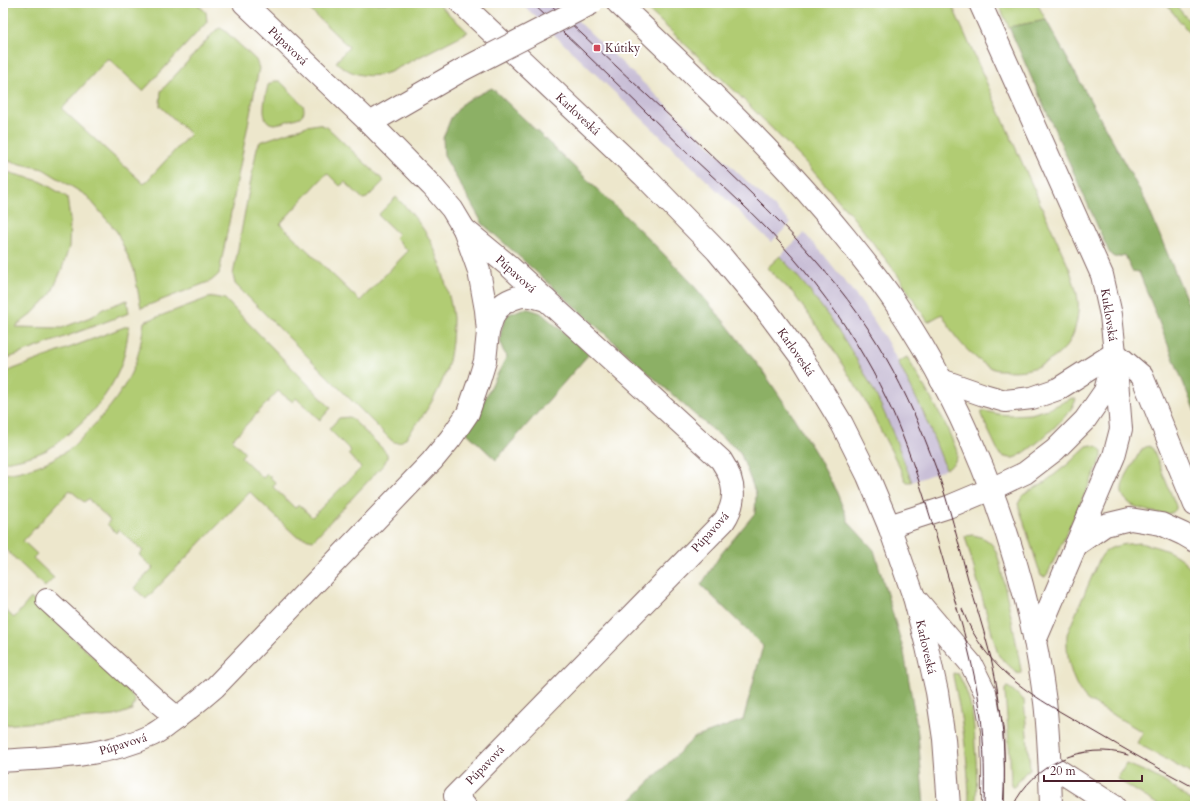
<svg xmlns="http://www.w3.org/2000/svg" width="1198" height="809" font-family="Cardo,serif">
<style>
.industrial{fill:#c9bfd7}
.green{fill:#b1cc73;stroke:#7e764f}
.forest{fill:#8cb065;stroke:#6b6848}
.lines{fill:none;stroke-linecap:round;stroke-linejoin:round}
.minor-casing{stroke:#836563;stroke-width:24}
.major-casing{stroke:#836563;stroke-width:24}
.minor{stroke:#fff;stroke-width:22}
.major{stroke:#fff;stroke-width:22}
.tram{stroke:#4a1f2b;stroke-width:1}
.minor-bridge-casing{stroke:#836563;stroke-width:24;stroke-linecap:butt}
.minor-bridge{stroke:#fff;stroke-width:22}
.poi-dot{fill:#d1495b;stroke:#fff;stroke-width:1.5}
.labels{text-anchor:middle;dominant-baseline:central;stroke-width:4;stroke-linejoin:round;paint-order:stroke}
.street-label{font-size:12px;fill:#4a1f2b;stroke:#fff}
.poi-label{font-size:12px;fill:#4a1f2b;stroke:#fff;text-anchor:start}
</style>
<rect width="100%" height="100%" fill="#fff"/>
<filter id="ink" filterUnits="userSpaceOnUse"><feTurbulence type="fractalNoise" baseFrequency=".025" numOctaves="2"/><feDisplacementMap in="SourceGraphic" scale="8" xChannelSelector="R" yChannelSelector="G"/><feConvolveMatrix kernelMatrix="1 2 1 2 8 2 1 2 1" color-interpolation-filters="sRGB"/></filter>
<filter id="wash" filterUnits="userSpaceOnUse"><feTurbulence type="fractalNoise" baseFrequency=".012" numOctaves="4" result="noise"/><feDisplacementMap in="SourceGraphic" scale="16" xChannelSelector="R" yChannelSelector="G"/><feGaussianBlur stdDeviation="0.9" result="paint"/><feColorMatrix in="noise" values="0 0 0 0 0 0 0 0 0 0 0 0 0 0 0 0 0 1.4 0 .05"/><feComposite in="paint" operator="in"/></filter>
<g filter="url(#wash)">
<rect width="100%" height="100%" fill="#ede7cc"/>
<g class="industrial">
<polygon points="521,3 559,3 791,223 771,242"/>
<polygon points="804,233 824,255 854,293 869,313 885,338 914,391 932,434 946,469 912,482 887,419 862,368 830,318 806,286 780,256"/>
</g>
<g class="green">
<polygon points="3,3 196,3 206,12 207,22 143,91 108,58 62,109 144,184 190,134 160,106 161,91 216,30 220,28 224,30 256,60 259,68 219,274 211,281 141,308 134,270 117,232 87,196 43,169 3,160"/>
<path d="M303,3H437L468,32L390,72C370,79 352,76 336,62L349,47Z"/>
<path d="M641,3H951L1070,270C1074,284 1080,298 1078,312C1077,322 1074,336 1068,344C1053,364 1027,374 1003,370C1000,370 996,370 994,369C981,365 960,344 953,333C949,327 946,320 942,314L928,322L897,274L852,216L806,163L736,92Z"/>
<polygon points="998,3 1037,3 1046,20 1009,27"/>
<polygon points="1165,3 1174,3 1195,28 1195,36 1193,37"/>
<path d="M274,81H280L303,105C305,111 304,113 300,117C293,119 283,123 275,124C257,124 266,95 268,85Z"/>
<path d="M318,124L327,127L384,181L367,198L363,199L345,182L340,186L327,173L280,224L360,301L408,251L395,238L398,234L378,215L396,197C424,225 437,246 446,285C449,296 452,307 453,318C453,333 452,347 449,361C443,386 428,410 412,430C409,434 406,439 402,441C397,444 394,442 391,440L235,284L233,275L257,148L260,142L307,126Z"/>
<polygon points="3,171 40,181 67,197 70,220 69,247 62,269 51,294 32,314 15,327 62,328 93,316 103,309 127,300 129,313 3,360"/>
<path d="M780,256C817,297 849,342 874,391C889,421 900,451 912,482H907L905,480L899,466L868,406L831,346L793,293L767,268Z"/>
<path d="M214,297L225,299L331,408L320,420L296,398L293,402L278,391L232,440L245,452L241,457L263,478L267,474L276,483L273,487L295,508L299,505L312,517L361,468L348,454L351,451L329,429L339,418L350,417L384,450L387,454V458L384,464L313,540L296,536L250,492L146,599L134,588L153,568L139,555L143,551L119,530L116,533L107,524L110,520L88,499L84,502L70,490L23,541L37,554L33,558L54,578L45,587L3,547V474C27,472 51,462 71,448C78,443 84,435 90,429C109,410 125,389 135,364C140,350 142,336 144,322L208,298Z"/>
<path d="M127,326H129C127,341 125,355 120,368C109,395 89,417 67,435C61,440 54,446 47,450C34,456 18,460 3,462V373Z"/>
<polygon points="907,357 943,419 957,451 957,457 954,463 946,469 923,412 898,362"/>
<path d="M1072,398L1076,399L1075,402C1073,406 1070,411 1066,415C1058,425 1025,456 1013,458C1008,458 1004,457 1000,455L981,415L982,412L985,411L998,414L1009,415L1031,414L1051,408Z"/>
<polygon points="1092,445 1098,447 1102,451 1102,457 1048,573 1045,577 1041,576 1040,573 1018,504 1023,495 1045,482 1068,464 1087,446"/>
<path d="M1149,446L1153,449L1176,506V509C1174,511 1174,512 1171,513C1163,516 1139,509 1132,505C1127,502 1123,497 1122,493C1120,484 1129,471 1133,464C1138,456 1140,448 1149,446Z"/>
<path d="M972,535C980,536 988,539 993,546C999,556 1001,568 1003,579C1010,609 1016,640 1021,670V673L1018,674L999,656L997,651L965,536Z"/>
<path d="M1140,543C1163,548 1185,554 1195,577V776L1137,743L1143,732L1087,700C1071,683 1066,657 1067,634L1099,560C1101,557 1103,553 1105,552C1114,544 1129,544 1140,543Z"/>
<polygon points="31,598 128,690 135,701 132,710 115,716 3,725 3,608 14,618"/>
<path d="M953,673L958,674C972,698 974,720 975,746C977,766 977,786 976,806H969C969,762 962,718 953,676Z"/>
<path d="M1007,687C1012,688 1019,697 1024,700L1030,769L1024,774L1015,786L1013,787L1011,785L1010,755L1005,693V689Z"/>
<path d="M1126,764C1152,773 1174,786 1195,804V806H1160L1117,779Z"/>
</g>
<g class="forest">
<path d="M1046,20L1145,200L1195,320V412L1139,272L1132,271L1125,255C1117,257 1114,260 1109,252L1009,27Z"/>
<polygon points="492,88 649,239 689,280 726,324 762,370 789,410 818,457 837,493 849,523 874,550 904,652 918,734 924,806 625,806 694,738 743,720 763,646 701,585 721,554 755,513 756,494 740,452 695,415 483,224 444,156 443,138 451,118 464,102"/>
<path d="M522,309H529L541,313L589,354L496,460L467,433L507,356C496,344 501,328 507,315Z"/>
</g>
</g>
<g filter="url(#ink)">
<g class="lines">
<g class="minor-casing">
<g id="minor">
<polyline points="370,123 462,70"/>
<path d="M464,229L509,266L721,460C735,481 738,500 724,521L455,796L465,806"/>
<path d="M488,332C491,324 492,315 498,309C505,300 520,295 530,296C536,297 541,299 546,300"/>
<polyline points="1115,353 1142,376 1195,505"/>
<polyline points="941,380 984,395 1005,401 1032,398 1058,389 1115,353"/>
<polyline points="889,526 948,507 991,489 1025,473 1055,450 1085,420 1105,391 1115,353 1111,315 1102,275 980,3"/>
<polyline points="1076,545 1105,525 1130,519 1161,524 1183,534 1195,541"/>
<polyline points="914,597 971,664 985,692 992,730 993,768 993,806"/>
<polyline points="47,600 158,702 177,718"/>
<polyline points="1035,641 1114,456 1121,429 1116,368"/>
<path d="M3,761C53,757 106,757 152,735C158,732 163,728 167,725C184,713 200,700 215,687L432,461L451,438L468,413L478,384L485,361L488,332L486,310L479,271L464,229L452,209L432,186L370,123L244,3"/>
<polyline points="1050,765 1114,806"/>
</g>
</g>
<g class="major-casing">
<g id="major">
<polyline points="461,3 644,176 717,251 766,310 804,361 842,424 868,476 889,526 914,597 927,647 937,692 944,739 949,806"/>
<path d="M618,3C697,78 777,153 845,237C862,258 879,279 894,301C973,418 1027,562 1045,702C1049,736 1050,771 1051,806"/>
</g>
</g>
<use href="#minor" class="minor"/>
<use href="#major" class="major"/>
<g class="tram">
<path d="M532,3C587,54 641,107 695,160C724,187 754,214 781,244C813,279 842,318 866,360C904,425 925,498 946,570C958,612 971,653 978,696C984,732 985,769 984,806"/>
<path d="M549,3C601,52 652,100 704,148C771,212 840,276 886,358C906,393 922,430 936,468C949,504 958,542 968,579C976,605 984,631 991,658C1002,705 1007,757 1003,806"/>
<path d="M962,609C987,674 1035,697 1092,730C1126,750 1160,769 1195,788"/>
<path d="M1013,806C1033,764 1083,741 1128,755"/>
</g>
<g class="minor-bridge-casing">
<polyline id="minor-bridge" points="462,70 592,3"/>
</g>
<use href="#minor-bridge" class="minor-bridge"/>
</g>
</g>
<rect class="poi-dot" x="593" y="44" width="8" height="8" rx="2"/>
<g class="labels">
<g class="street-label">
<text transform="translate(288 46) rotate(44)">Púpavová</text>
<text transform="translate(578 114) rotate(43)">Karloveská</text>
<text transform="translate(516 274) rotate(42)">Púpavová</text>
<text transform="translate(1109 315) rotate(81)">Kuklovská</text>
<text transform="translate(796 352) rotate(55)">Karloveská</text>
<text transform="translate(710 532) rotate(-48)">Púpavová</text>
<text transform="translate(926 647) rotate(77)">Karloveská</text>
<text transform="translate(123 744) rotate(-17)">Púpavová</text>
<text transform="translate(485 765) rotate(-46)">Púpavová</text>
</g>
<g class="poi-label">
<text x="605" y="48">Kútiky</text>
</g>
</g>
<rect width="1198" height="809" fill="none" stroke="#fff" stroke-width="16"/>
<path d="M1044 775v6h98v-6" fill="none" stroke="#4a1f2b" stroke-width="2"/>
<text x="1050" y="775" font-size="12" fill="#4a1f2b" stroke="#ffffff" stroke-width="3" paint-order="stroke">20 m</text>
</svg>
